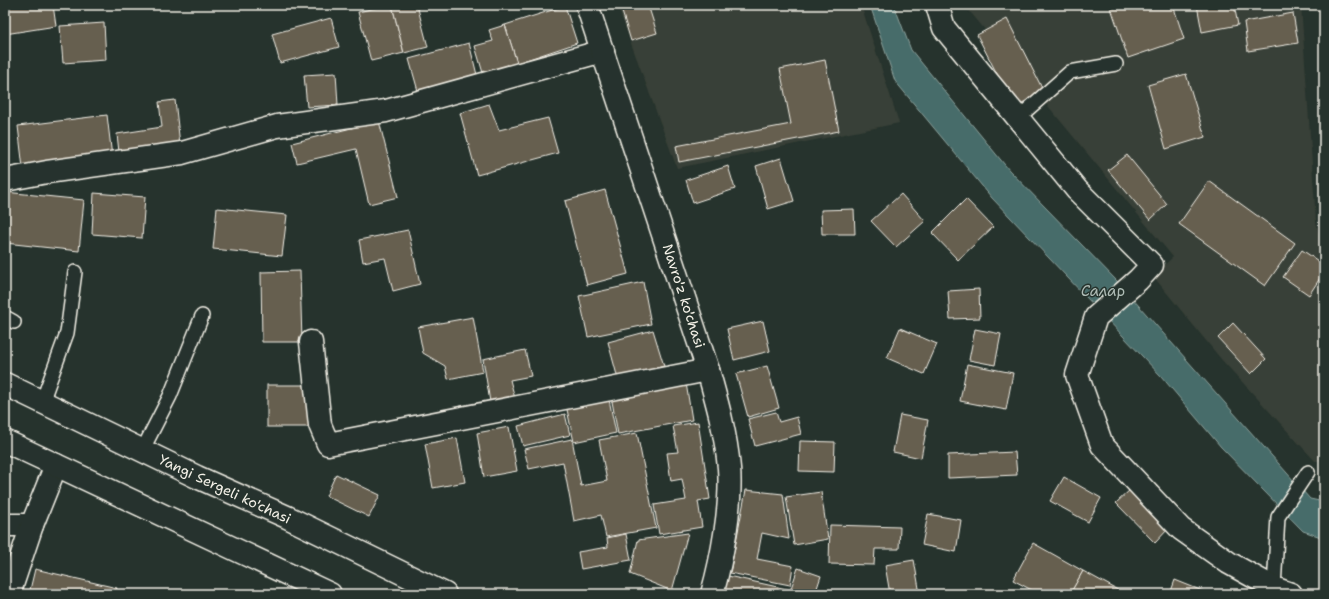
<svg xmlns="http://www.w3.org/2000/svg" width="1329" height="599" font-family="'Shantell Sans',sans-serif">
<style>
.built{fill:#394037}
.water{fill:#476c6a;stroke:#8ca19c}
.building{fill:#665e4f;stroke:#f4f1e8}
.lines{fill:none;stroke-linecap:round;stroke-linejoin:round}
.lane-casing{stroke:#f4f1e8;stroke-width:16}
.street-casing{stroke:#f4f1e8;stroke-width:25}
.secondary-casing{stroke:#f4f1e8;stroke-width:25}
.primary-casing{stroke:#f4f1e8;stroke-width:25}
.lane{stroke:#26332d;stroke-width:13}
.street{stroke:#26332d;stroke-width:22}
.secondary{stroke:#26332d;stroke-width:22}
.primary{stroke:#26332d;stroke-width:22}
.labels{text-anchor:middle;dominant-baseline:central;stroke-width:3;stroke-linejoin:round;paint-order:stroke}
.street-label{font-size:14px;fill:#f4f1e8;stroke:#26332d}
.water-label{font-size:15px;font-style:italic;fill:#afbcb6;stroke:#26332d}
</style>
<rect width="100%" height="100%" fill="#26332d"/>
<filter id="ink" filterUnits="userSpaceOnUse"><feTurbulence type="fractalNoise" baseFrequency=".025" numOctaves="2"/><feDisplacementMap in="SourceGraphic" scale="8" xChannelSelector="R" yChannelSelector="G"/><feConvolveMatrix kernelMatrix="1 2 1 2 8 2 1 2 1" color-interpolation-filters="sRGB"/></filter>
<g filter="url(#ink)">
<g class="built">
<polygon points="617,5 861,5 899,123 677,168"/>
<polygon points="961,5 1301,5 1316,222 1324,251 1324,461 1315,461 1221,359 1153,276 1173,257 972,14"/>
</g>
<polygon class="water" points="870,5 894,5 911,50 1009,170 1116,280 1310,499 1324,502 1324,538 1303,531 1221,447 1161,376 992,198 895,81"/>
<g class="building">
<polygon points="5,5 53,5 56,26 5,34"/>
<polygon points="388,5 392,5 404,53 371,61 358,12"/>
<polygon points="392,5 417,5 428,47 404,53"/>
<polygon points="620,5 648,5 657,33 631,41"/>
<polygon points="1110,5 1173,5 1184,39 1128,58"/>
<polygon points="1197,5 1234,5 1238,25 1202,32"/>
<polygon points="565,6 577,43 517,63 505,25"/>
<polygon points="1293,13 1298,43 1248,51 1244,22"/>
<polygon points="331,18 339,47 280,63 272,34"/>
<polygon points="1007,19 1044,92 1014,107 977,35"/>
<polygon points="104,23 106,60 63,63 60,26"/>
<polygon points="505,25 517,63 483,73 475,46 493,41 489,30"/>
<polygon points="469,43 477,75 418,91 409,59"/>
<polygon points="825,60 839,131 679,162 676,146 791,124 780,69"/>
<polygon points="336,73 338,105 307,107 304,75"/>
<polygon points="1186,74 1205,137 1166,149 1148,85"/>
<polygon points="175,100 180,145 119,152 117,134 162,127 159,102"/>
<polygon points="489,104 499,130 548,118 558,153 477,175 460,113"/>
<polygon points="107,115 112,157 23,168 18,126"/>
<polygon points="379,121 398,197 369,204 356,149 297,163 292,143"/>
<polygon points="1127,155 1167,204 1150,220 1108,170"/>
<polygon points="781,158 794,201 768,209 756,166"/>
<polygon points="728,166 735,189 693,203 686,180"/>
<polygon points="1209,181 1295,243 1265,286 1179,224"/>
<polygon points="605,190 628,274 587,285 565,201"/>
<polygon points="5,192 84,200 79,251 5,243"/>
<polygon points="94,193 145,197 142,238 92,234"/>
<polygon points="901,194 925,221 896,247 871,221"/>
<polygon points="966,199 993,227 958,260 932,233"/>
<polygon points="217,208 287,215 282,256 213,249"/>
<polygon points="854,209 855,234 822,234 821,210"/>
<polygon points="408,230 420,284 393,291 385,258 363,262 359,240"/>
<polygon points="1302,250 1324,265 1324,272 1309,295 1283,277"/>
<polygon points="300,271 302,342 262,342 261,272"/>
<polygon points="643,282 651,324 588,337 579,296"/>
<polygon points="979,289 980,318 950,319 948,291"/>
<polygon points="473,317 483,372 448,379 445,366 423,353 418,327"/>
<polygon points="763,321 770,351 734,360 727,329"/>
<polygon points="1233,323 1266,359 1251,374 1218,338"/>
<polygon points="900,328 937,344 924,374 887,358"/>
<polygon points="975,329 1001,334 995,365 969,360"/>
<polygon points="653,330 664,366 618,379 608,342"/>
<polygon points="525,350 531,376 510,380 516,402 491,408 483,359"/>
<polygon points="967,364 1013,373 1006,410 960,401"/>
<polygon points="767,366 779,408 748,417 736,374"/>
<polygon points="686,383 692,420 618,434 611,396"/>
<rect x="267" y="385" width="42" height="42"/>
<polygon points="608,395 616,433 574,442 566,405"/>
<polygon points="776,412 779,422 797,417 801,434 755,446 748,419"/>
<polygon points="565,414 570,435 523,446 518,426"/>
<polygon points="900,415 928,420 921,458 893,452"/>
<polygon points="698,422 710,499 698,501 702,527 659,534 654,505 686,500 682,479 671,481 667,453 678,452 673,426"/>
<polygon points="509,427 517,471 484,477 477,433"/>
<polygon points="637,433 656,528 606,537 601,515 574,521 563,462 529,469 524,449 572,439 581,486 607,481 599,440"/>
<polygon points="457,438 465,482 433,488 425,444"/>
<polygon points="800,441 835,442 834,472 799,471"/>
<polygon points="1015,452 1017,475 948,478 948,455"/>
<polygon points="336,474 380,495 369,517 326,496"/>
<polygon points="1064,477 1101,498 1088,522 1050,501"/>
<polygon points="1131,489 1169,528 1155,543 1116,503"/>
<polygon points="746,490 783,494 789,539 762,533 757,559 793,566 790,585 730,573"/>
<polygon points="821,492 828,539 794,545 786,497"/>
<polygon points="928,514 961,520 956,552 922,545"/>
<polygon points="830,525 900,527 899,549 875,549 874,565 829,564"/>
<polygon points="688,533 672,591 630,574 638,540"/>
<polygon points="626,534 631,560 581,569 578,552 608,547 607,538"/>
<polygon points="1033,543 1083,571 1070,594 1039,594 1013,580"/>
<polygon points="914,560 920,594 890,594 885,565"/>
<polygon points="798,568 821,576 816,591 825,594 789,594"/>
<polygon points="35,569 117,588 115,594 29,594"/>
<polygon points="1083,571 1125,594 1070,594"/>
<polygon points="728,576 791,590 789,594 722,594"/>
<polygon points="1175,580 1210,594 1170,594"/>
</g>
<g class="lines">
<g class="lane-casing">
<g id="lane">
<polyline points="1018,118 1070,72 1116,64"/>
<polyline points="5,317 14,322"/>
<polyline points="42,402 67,333 75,272"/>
<polyline points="142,451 170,396 202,316"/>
<polyline points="1274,588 1278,517 1308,472"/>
</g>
</g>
<g class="street-casing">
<g id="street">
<polyline points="937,5 944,28 1077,190 1152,265 1138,280 1096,317 1077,375 1102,445 1181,529 1229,563 1274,588 1291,594"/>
<polyline points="5,180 47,172 182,153 277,126 386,111 603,51"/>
<polyline points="311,342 320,425 328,444 708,370"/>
<polyline points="5,525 32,525"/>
<polyline points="9,594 32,525 56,465"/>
</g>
</g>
<g class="secondary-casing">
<path id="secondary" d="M587,5L708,370C717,402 726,434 729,468C732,505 722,559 712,594"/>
</g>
<g class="primary-casing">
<g id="primary">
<polyline points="5,384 197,477 287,517 445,594"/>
<polyline points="5,441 330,594"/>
</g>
</g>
<use href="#lane" class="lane"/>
<use href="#street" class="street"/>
<use href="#secondary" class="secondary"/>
<use href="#primary" class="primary"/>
</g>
</g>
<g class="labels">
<g class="street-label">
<text transform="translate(684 296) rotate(72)">Navro'z ko'chasi</text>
<text transform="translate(225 489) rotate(25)">Yangi Sergeli ko'chasi</text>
</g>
<g class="water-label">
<text x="1103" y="291">Салар</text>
</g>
</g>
<rect width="1329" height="599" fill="none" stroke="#26332d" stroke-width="20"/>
<rect x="10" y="10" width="1309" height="579" fill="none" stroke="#f4f1e8" stroke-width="1.5" filter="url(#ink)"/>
</svg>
